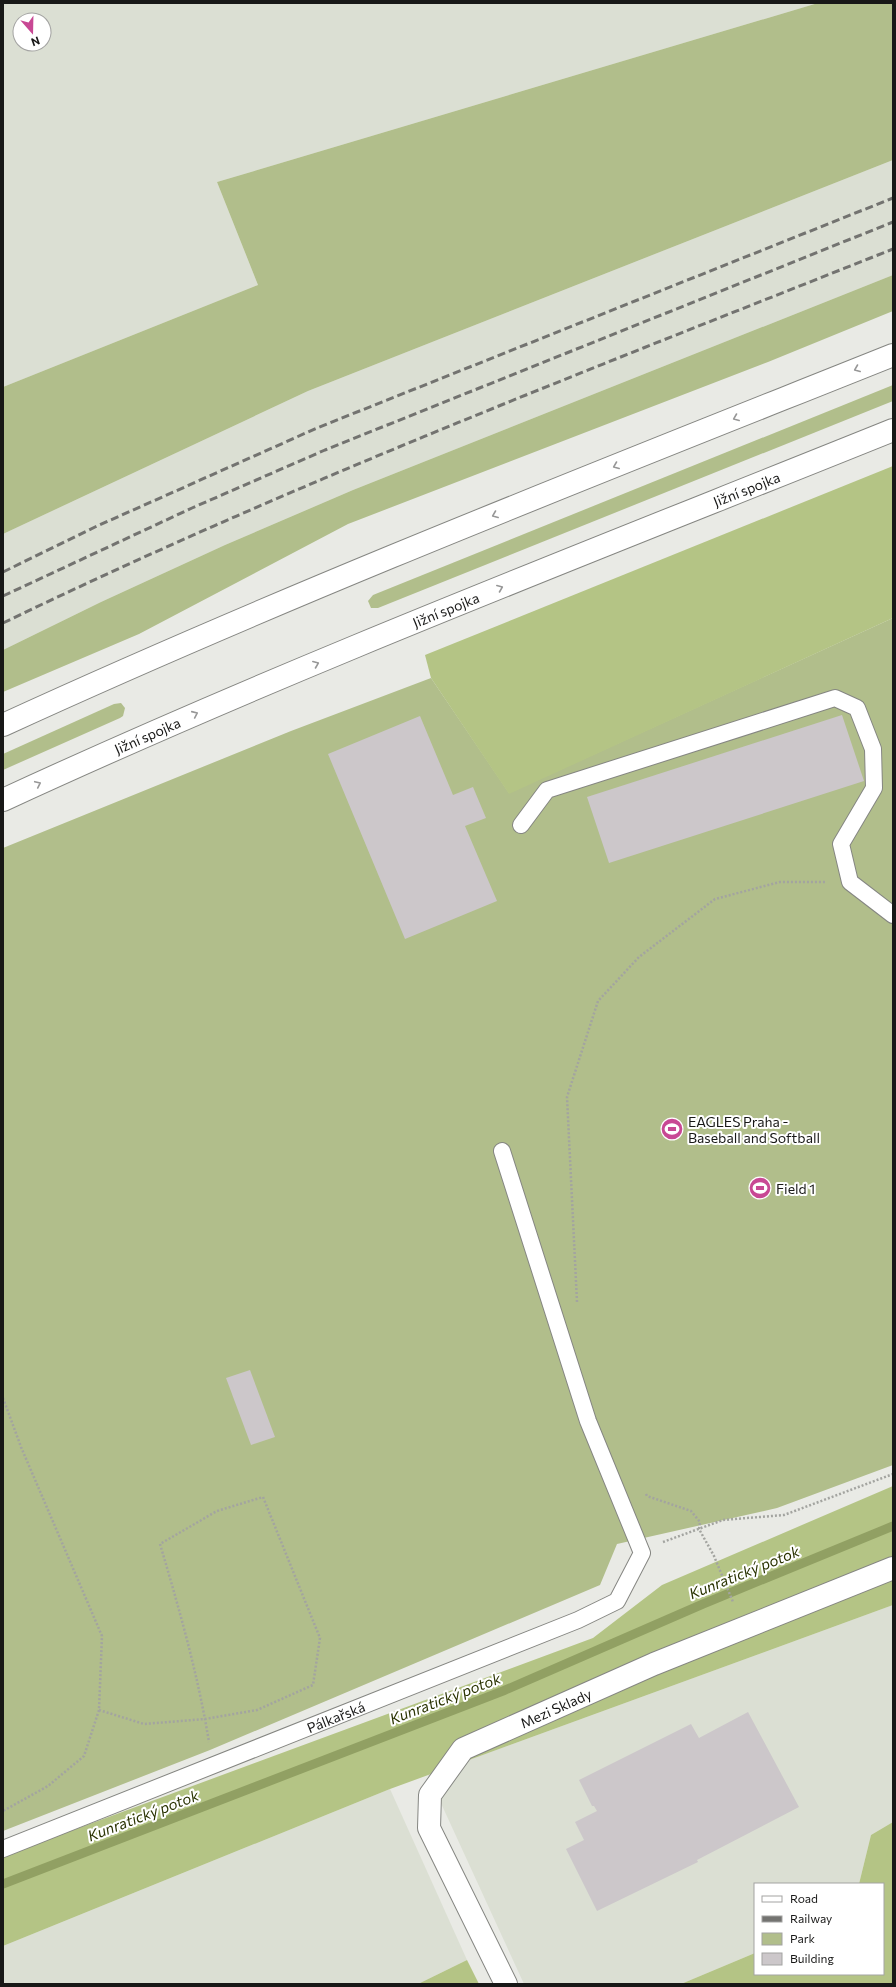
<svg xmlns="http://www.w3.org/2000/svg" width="896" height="1987" font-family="Commissioner,sans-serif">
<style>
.built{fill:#dbdfd3;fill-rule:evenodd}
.green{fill:#b1be8b}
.forest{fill:#b4c485}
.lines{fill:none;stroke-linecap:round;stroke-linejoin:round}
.stream{stroke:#91a063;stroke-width:9}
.building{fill:#ccc7ca}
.lane-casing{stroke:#858682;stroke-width:18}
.street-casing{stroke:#858682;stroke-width:24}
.highway-casing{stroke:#858682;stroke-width:24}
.path{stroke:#a3a4a0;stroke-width:2.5;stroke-dasharray:2 2;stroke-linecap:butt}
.lane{stroke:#fff;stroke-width:16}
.street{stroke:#fff;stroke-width:22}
.highway{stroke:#fff;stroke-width:22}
.rail{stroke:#737370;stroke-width:3;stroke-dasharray:8 4;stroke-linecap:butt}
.oneway{stroke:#979797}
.labels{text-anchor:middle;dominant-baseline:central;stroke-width:4;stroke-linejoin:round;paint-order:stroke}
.street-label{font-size:14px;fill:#181817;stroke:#fff}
.poi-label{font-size:14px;fill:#181817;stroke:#fff;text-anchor:start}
.water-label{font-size:15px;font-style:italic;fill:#293201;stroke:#fff}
</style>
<rect width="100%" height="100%" fill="#e9eae5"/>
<g class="built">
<path d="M3,3H818L217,182L258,285L3,387ZM20,20H44V44H20Z"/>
<polygon points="893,160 893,275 353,490 225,545 101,602 3,650 3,534 308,391"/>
<polygon points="893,1605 893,1822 871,1835 859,1884 755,1884 755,1953 681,1984 524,1984 428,1775"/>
<polygon points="390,1789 467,1960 418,1984 3,1984 3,1946"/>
</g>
<g class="green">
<polygon points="818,3 893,3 893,160 308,391 3,534 3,387 258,285 217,182"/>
<polygon points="893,275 893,311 768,362 348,524 139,634 3,692 3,650 101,602 225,545 353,490"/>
<polygon points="893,385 893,401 378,608 371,608 368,601 373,595"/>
<polygon points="893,618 893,1465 777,1508 617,1544 600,1585 210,1750 3,1831 3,848 291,731 431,678 509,793"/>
<polygon points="121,703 125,708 123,716 120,718 3,770 3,754 114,704"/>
</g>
<g class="forest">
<polygon points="893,466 893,618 509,794 431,678 425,655"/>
<polygon points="893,1486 893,1605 390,1789 3,1946 3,1856 593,1638 662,1585"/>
<polygon points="893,1822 893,1984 681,1984 755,1953 755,1974 883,1974 883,1884 859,1884 871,1835"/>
<polygon points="467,1960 479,1984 418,1984"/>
</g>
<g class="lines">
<polyline class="stream" points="3,1884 503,1691 703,1604 893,1526"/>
</g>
<g class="building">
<polygon points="842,715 864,781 609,863 587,797"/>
<polygon points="420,716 453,795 473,787 486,818 465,826 497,901 405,939 328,754"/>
<polygon points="250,1370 275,1437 251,1445 226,1378"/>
<polygon points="748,1712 799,1807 697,1860 698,1862 597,1911 566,1849 584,1840 575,1822 597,1811 594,1806 592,1806 579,1780 691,1724 699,1738"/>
</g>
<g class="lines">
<g class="lane-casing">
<g id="lane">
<polyline points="521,825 547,790 835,698 857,708 873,749 874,788 841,844 850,882 893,915"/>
<path id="s1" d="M3,1849L578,1620L617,1601L642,1553L588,1421L502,1151"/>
</g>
</g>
<g class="street-casing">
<g id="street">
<path id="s2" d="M506,1984L429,1828L430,1795L463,1749L654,1664L893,1568"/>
</g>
</g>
<g class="highway-casing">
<g id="highway">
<path d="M3,725C295,591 595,474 893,355"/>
<path id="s3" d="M3,800C295,665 595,550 893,430"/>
</g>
</g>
<g class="path">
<polyline points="577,1302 567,1097 598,1001 639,957 715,899 780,882 826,882"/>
<polyline points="3,1398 21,1447 102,1636 99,1710 84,1756 48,1786 3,1811"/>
<polyline points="646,1494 647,1496 691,1511 700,1522 699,1529 714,1556 733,1602"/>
<polyline points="663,1542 723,1520 784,1515 893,1474"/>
<path d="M99,1710L144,1724L205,1719L257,1710L313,1685L320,1638L263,1497L217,1511L160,1544C179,1608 198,1675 209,1742"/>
</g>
<use href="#lane" class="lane"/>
<use href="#street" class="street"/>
<use href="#highway" class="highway"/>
<g class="rail">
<polyline points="3,572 95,527 317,428 893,198"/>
<polyline points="3,596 192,508 325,450 893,222"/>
<path d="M3,623C293,483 594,368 893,249"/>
</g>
</g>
<defs><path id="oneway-chevron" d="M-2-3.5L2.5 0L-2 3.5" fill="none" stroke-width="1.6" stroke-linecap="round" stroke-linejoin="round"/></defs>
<g class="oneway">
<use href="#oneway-chevron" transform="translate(857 369) rotate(158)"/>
<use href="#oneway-chevron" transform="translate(736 418) rotate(158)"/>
<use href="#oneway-chevron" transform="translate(616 466) rotate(158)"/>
<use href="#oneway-chevron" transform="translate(495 515) rotate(158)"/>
<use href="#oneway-chevron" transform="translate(500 588) rotate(-22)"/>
<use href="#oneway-chevron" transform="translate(316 664) rotate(-22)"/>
<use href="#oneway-chevron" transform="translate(195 714) rotate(-24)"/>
<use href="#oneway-chevron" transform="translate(38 784) rotate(-25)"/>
</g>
<defs>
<g id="stadium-disc" transform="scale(1.15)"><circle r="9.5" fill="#c84894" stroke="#fff"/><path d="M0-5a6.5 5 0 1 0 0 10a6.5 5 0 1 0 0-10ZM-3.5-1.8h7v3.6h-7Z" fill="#fff"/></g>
</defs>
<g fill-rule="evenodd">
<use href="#stadium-disc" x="672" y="1129"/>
<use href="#stadium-disc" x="760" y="1188"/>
</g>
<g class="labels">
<g class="street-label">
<text stroke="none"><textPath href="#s3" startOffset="806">Jižní spojka</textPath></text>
<text stroke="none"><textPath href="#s3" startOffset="482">Jižní spojka</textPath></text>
<text stroke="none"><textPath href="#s3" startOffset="158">Jižní spojka</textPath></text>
<text stroke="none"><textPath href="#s2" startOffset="365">Mezi Sklady</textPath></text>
<text stroke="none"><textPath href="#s1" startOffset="358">Pálkařská</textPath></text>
</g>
<g class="poi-label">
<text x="688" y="1121">EAGLES Praha -<tspan x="688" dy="16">Baseball and Softball</tspan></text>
<text x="776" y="1188">Field 1</text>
</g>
<g class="water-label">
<text transform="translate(744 1572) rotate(-22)">Kunratický potok</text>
<text transform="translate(445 1698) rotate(-21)">Kunratický potok</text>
<text transform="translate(143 1815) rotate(-21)">Kunratický potok</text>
</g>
</g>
<rect width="896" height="1987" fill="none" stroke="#181817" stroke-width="8"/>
<rect x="754" y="1883" width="130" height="92" fill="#ffffff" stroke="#a3a3a2"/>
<rect x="762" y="1896" width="20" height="6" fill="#ffffff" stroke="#a3a3a2"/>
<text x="790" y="1903" font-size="12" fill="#181817">Road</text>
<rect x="762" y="1916" width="20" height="6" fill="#737370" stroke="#a3a3a2"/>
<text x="790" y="1923" font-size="12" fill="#181817">Railway</text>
<rect x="762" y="1933" width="20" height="12" fill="#b1be8b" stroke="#a3a3a2"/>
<text x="790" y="1943" font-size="12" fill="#181817">Park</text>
<rect x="762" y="1953" width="20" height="12" fill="#ccc7ca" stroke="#a3a3a2"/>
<text x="790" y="1963" font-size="12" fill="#181817">Building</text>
<g transform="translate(32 32) rotate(160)"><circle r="19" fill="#ffffff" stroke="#a3a3a2"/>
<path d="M0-3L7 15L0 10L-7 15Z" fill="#c84894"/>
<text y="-6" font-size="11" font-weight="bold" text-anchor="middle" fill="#181817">N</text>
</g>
</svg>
